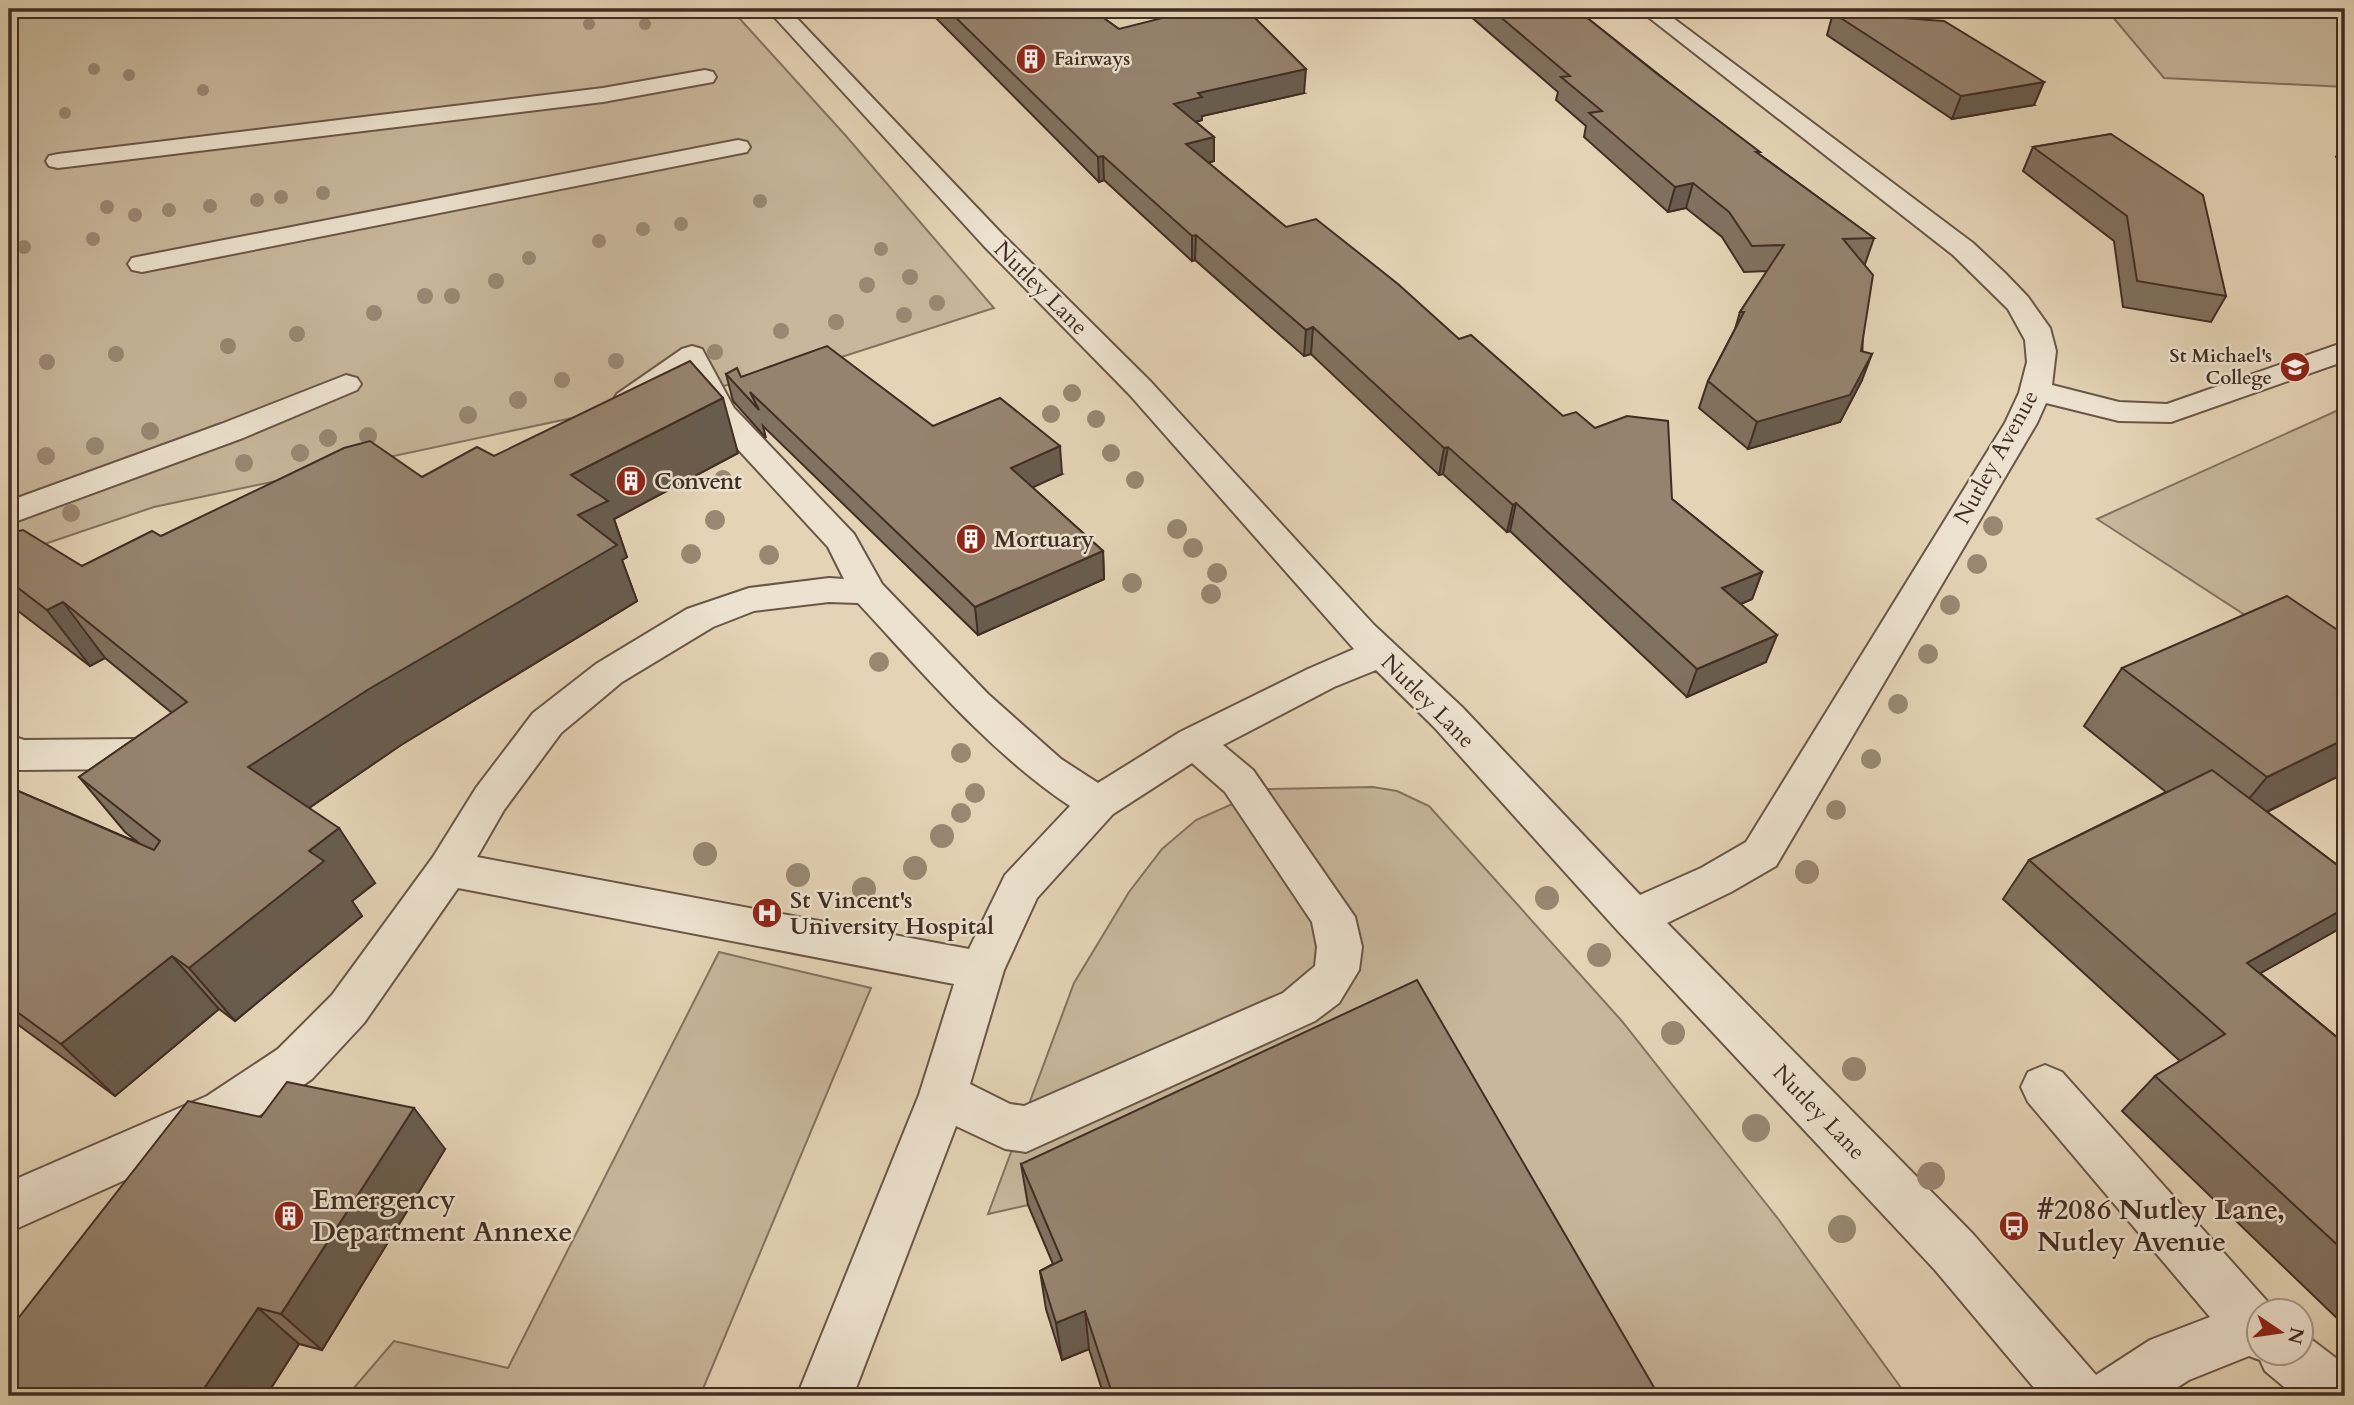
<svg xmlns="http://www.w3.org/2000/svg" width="2354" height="1405" font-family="Cardo,serif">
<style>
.green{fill:#c8b79c;stroke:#847260;stroke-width:2}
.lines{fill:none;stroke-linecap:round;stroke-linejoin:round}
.minor-casing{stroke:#6a5648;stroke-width:4}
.minor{fill:#ede2cf;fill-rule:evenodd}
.tree{fill:#998772}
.wall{fill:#81715f;stroke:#412d24;stroke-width:2}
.shaded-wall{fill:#695c4e;stroke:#412d24;stroke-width:2}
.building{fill:#96836f;stroke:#412d24;stroke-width:2}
.labels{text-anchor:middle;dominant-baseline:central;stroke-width:5;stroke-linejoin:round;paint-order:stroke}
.far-poi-label{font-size:19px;font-weight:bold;fill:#412d24;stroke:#ede2cf;text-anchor:start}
.street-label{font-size:23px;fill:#412d24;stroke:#ede2cf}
.poi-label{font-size:23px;font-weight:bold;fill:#412d24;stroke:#ede2cf;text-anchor:start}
.near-poi-label{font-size:28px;font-weight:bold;fill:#412d24;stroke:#ede2cf;text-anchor:start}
</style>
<rect width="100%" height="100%" fill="#e4d3b5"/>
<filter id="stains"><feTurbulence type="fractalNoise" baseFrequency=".00286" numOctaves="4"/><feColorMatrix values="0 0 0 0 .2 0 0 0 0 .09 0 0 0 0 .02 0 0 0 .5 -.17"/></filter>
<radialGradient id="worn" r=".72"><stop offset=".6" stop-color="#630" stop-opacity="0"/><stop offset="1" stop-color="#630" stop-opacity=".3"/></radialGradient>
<g class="green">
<polygon points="9,9 731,9 846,136 994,308 807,368 154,507 9,556"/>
<polygon points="2106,9 2345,9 2345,87 2164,78"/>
<polygon points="2345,407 2345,680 2097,519"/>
<polygon points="1373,787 1397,791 1429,806 1621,1020 1779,1220 1907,1396 1634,1396 1028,1205 988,1214 1074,983 1129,892 1162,849 1196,820 1266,789"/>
<polygon points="719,952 871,988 700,1396 347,1396 394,1341 508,1368"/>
</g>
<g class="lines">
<g class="minor-casing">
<g id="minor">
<path d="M767,9H788L1002,234L1151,382L1374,625L1462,707L1640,895L1701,868L1746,842L2005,423L2019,393L2027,362L2025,340L2008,309L1953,255L1638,9H1661L1973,243L2005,273L2028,297L2050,328L2056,351L2052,385L2119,402L2167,404L2345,342V361L2171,422L2119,421L2046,403L2037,423L1776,866L1731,892L1667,923L1973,1234L2096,1375L2150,1340L2210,1317L2028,1102L2021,1087L2028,1072L2045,1065L2062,1072L2275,1310H2260V1352H2302V1332L2303,1333L2345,1365V1396H2295L2265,1371L2260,1360L2249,1356L2189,1380L2164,1396H2041L1935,1270L1618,931L1434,727L1376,670L1334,687L1223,745L1253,770L1355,917L1362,947L1359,970L1339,1003L1315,1021L1026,1152L1005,1149L956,1126L853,1396H797L919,1095L954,984L458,888L364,1023L312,1079L241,1128L9,1232V1182L207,1096L278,1049L332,995L433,857L476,788L533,713L596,664L687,609L749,588L829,578L844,579L828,547L710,419L686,373C666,388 643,414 617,408L613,401L617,394L682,349L692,346L702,349L734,408L854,534L882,584L988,694L1061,759L1098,783L1180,732L1308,669L1354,649L1129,394L984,246ZM829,602L858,603C925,675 988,751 1070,806L1005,875L969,949L477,857L504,810L561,733L622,682L713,627L754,611ZM1192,763L1225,792L1312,922L1317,947L1315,966L1283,993L1024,1106L1010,1104L970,1084L1004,970L1037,898L1113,814Z"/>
<polygon points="705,70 713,72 716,77 713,82 603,102 58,168 49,166 46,161 49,156 58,154 603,88"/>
<polygon points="738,140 747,142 750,147 747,152 142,272 132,270 128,264 132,258 142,256"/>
<polygon points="346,375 357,378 361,384 357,390 243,438 9,524 9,501 221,424"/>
<polygon points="9,735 24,740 138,739 152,744 158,754 152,764 138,769 19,770 9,767"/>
</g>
</g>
<use href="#minor" class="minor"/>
</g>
<g class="tree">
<circle cx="589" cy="24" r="6"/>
<circle cx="645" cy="24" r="6"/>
<circle cx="94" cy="69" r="6"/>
<circle cx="129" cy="75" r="6"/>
<circle cx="203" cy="90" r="6"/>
<circle cx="65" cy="113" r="6"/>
<circle cx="323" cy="193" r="7"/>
<circle cx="281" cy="197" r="7"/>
<circle cx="257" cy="200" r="7"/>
<circle cx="760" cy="201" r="7"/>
<circle cx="210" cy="206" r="7"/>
<circle cx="107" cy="207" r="7"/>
<circle cx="169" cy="210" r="7"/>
<circle cx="135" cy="215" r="7"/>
<circle cx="681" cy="224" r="7"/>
<circle cx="643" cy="229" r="7"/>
<circle cx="93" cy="239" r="7"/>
<circle cx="599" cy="241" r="7"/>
<circle cx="24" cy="247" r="7"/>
<circle cx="881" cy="249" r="7"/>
<circle cx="529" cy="258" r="7"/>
<circle cx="910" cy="277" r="8"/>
<circle cx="496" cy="281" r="8"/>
<circle cx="867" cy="285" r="8"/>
<circle cx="425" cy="296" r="8"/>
<circle cx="452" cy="296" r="8"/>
<circle cx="937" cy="303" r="8"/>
<circle cx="374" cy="313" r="8"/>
<circle cx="904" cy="315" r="8"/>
<circle cx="836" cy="322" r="8"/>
<circle cx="781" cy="331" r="8"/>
<circle cx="297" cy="334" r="8"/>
<circle cx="228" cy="346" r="8"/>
<circle cx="715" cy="352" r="8"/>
<circle cx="116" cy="354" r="8"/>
<circle cx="616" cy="361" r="8"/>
<circle cx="47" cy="362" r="8"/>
<circle cx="562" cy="380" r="8"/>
<circle cx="1072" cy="393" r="9"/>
<circle cx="518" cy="400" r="9"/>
<circle cx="1051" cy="414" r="9"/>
<circle cx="468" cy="415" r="9"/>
<circle cx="1096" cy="419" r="9"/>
<circle cx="150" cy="431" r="9"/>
<circle cx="368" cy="436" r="9"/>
<circle cx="328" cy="438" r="9"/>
<circle cx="95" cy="446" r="9"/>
<circle cx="300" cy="453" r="9"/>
<circle cx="1111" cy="453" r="9"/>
<circle cx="46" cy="456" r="9"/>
<circle cx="244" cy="463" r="9"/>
<circle cx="723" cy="479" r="9"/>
<circle cx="1135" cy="480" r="9"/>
<circle cx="71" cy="513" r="9"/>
<circle cx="715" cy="520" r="10"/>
<circle cx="1993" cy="526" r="10"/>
<circle cx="1177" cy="529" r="10"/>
<circle cx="1193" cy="548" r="10"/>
<circle cx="691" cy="554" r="10"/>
<circle cx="769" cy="555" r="10"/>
<circle cx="1977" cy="564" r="10"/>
<circle cx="1217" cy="573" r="10"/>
<circle cx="1132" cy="583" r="10"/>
<circle cx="1211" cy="594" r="10"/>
<circle cx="1950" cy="605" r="10"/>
<circle cx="1928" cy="654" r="10"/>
<circle cx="879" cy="662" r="10"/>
<circle cx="1898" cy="704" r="10"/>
<circle cx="961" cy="753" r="10"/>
<circle cx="1871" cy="759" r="10"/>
<circle cx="975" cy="793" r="10"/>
<circle cx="1836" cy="810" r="10"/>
<circle cx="961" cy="813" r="10"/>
<circle cx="942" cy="836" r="12"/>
<circle cx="705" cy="854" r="12"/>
<circle cx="915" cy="868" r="12"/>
<circle cx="1807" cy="872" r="12"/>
<circle cx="798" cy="875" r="12"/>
<circle cx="864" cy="889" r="12"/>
<circle cx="1547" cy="898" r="12"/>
<circle cx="1599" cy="955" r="12"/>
<circle cx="1673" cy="1033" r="12"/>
<circle cx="1854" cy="1069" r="12"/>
<circle cx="1756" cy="1128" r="14"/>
<circle cx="1931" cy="1176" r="14"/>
<circle cx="1842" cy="1229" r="14"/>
</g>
<g class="wall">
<polygon points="927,9 1091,9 1119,29 1304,93 1202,116 1202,120 1196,122 1214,137 1214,161 1208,163 1286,227 1459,339 1672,499 1762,572 1752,599 1741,604 1766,662 1687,697 1510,531 1507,532 1443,474 1439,475 1311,354 1304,356 1195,260 1192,261 1104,180 1099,182"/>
<polygon points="1462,9 1576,9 1759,154 1874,238 1865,264 1864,264 1862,380 1840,422 1748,449 1699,408 1708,381 1735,329 1740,312 1767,271 1744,272 1722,237 1686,208 1668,212 1584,137 1586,126 1556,100 1558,92"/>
<polygon points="1833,13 2034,105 1952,119 1827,35"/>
<polygon points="2111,134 2226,296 2211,322 2123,307 2114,241 2023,171 2033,147"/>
<polygon points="2345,142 2345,167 2336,157"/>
<polygon points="726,374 933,426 1062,474 1032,487 1103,551 1104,579 978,635 763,426 766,438 733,401"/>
<polygon points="738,453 614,519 627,557 622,560 637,601 401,745 309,808 375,883 352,901 362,916 235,1021 219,1009 115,1096 9,1018 9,787 139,843 125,832 79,777 172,713 105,658 90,666 9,604 9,533 82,566 161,536 422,477 494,456"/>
<polygon points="2122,668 2345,773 2267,812 2345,871 2345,921 2337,930 2260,973 2345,1044 2345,1326 2122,1111 2155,1076 2180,1061 2003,899 2029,860 2166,792 2084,726"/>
<polygon points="261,1117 445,1149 322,1350 299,1344 266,1396 9,1396"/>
<polygon points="1021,1164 1659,1396 1104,1396 1089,1349 1062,1360 1046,1309 1040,1271 1053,1264 1028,1205"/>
</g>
<g class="shaded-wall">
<polygon points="1306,69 1304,93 1202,116 1202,120 1174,127 1174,104 1198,93"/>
<polygon points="2044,82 2034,105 1952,119 1961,96"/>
<polygon points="1214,137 1214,161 1186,169 1186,144"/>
<polygon points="1103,156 1104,180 1099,182 1098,157"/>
<polygon points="1693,183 1686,208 1668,212 1675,187"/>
<polygon points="1196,235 1195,260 1192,261 1192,236"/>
<polygon points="1313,327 1311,354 1304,356 1306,330"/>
<polygon points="1872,354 1862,380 1840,422 1748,449 1757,422"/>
<polygon points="723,398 738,453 614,519 627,557 622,560 637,601 401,745 287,823 248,767 578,515 571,475"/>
<polygon points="1060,446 1062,474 1014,496 1011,468"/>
<polygon points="1448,447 1443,474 1439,475 1444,448"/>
<polygon points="1516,503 1510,531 1507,532 1513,505"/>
<polygon points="1103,551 1104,579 978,635 975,607"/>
<polygon points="1762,572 1752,599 1713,616 1722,588"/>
<polygon points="63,602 105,658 90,666 47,610"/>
<polygon points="1777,635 1766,662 1687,697 1697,669"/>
<polygon points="2345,739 2345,773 2219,835 2267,777"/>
<polygon points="339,828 375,883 352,901 362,916 235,1021 189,968 309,851"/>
<polygon points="2345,908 2345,921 2337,930 2213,1000 2247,963"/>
<polygon points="172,956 219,1009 115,1096 61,1044"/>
<polygon points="414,1108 445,1149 322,1350 281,1314"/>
<polygon points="258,1308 299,1344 266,1396 199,1396"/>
<polygon points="1085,1311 1089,1349 1062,1360 1056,1323"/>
</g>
<g class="building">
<polygon points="947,9 1091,9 1119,29 1194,10 1206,17 1248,11 1306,69 1198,93 1202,97 1174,104 1214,137 1186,144 1286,227 1316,219 1398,284 1459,339 1471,335 1563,416 1576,412 1595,428 1627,416 1668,421 1672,499 1762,572 1722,588 1777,635 1697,669 1516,503 1513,505 1448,447 1444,448 1313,327 1306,330 1196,235 1192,236 1103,156 1098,157"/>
<polygon points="1491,9 1576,9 1656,73 1760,152 1756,152 1874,238 1843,239 1873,275 1861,351 1872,354 1850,395 1757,422 1708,381 1744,312 1740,312 1784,245 1752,246 1729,212 1693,183 1675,187 1589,113 1602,111 1561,77 1570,76"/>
<polygon points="1833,13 1944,21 2044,82 1961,96"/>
<polygon points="2111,134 2203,195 2226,296 2137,281 2127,216 2033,147"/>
<polygon points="827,346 933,426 1000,398 1060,446 1011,468 1103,551 975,607 750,392 759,410 726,374 737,368 741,377"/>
<polygon points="690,361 723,398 571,475 608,501 578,515 617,545 369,689 248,767 339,828 309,851 324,861 189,968 172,956 61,1044 9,1006 9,787 154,850 160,841 79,777 187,702 63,602 47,610 9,581 9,533 23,530 82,566 152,531 161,536 344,448 370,441 422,477 477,447 494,456"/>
<polygon points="2287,596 2345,635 2345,739 2267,777 2122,668"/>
<polygon points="2212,770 2345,871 2345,908 2247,963 2345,1044 2345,1252 2155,1076 2225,1034 2029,860"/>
<polygon points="1417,980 1659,1396 1113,1396 1085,1311 1056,1323 1040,1271 1062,1260 1021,1164"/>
<polygon points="287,1082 414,1108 281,1314 258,1308 199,1396 9,1396 9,1330 188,1101 261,1117"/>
</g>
<defs>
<g id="building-disc" transform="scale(1.575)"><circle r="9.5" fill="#8f2418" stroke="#ede2cf"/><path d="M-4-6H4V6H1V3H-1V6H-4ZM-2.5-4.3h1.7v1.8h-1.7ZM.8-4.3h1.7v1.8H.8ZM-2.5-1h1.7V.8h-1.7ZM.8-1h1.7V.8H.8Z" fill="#fff"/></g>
<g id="school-disc" transform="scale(1.575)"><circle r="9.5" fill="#8f2418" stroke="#ede2cf"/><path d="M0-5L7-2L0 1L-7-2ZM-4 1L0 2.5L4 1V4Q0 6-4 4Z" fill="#fff"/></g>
<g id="hospital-disc" transform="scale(1.575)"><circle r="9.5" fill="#8f2418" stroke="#ede2cf"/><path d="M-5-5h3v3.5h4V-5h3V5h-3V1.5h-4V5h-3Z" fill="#fff"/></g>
<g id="bus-disc" transform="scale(1.575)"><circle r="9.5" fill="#8f2418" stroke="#ede2cf"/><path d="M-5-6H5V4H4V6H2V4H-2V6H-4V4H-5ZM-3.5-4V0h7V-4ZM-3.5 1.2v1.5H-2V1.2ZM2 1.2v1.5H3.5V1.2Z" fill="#fff"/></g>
</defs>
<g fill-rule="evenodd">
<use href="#building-disc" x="1031" y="59"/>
<use href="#school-disc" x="2295" y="367"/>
<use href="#building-disc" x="631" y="481"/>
<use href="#building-disc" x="971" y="539"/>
<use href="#hospital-disc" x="767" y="913"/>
<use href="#building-disc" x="289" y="1216"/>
<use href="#bus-disc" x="2014" y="1226"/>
</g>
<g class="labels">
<g class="far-poi-label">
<text x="1054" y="59">Fairways</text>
<text x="2272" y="356" text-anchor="end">St Michael's<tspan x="2272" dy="22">College</tspan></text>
</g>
<g class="street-label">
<text transform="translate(1041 288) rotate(45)">Nutley Lane</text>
<text transform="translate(1996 457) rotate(-61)">Nutley Avenue</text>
<text transform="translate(1428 701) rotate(45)">Nutley Lane</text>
<text transform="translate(1819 1112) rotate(46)">Nutley Lane</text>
</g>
<g class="poi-label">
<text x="654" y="481">Convent</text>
<text x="994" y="539">Mortuary</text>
<text x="790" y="900">St Vincent's<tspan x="790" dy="26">University Hospital</tspan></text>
</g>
<g class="near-poi-label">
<text x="312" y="1200">Emergency<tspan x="312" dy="32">Department Annexe</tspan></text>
<text x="2037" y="1210">#2086 Nutley Lane,<tspan x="2037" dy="32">Nutley Avenue</tspan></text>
</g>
</g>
<rect width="2354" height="1405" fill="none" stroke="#e4d3b5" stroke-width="35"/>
<rect x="10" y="10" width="2333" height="1384" fill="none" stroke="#412d24" stroke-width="3.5"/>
<rect x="18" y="18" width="2319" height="1370" fill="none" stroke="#412d24" stroke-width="2"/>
<g transform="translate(2280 1332) rotate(103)"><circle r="33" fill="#ede2cf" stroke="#a89a8b" stroke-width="2"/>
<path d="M0-5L12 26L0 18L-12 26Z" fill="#8f2418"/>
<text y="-10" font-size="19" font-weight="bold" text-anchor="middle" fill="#412d24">N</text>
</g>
<rect width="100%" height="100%" filter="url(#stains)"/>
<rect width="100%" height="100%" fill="url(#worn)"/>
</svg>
